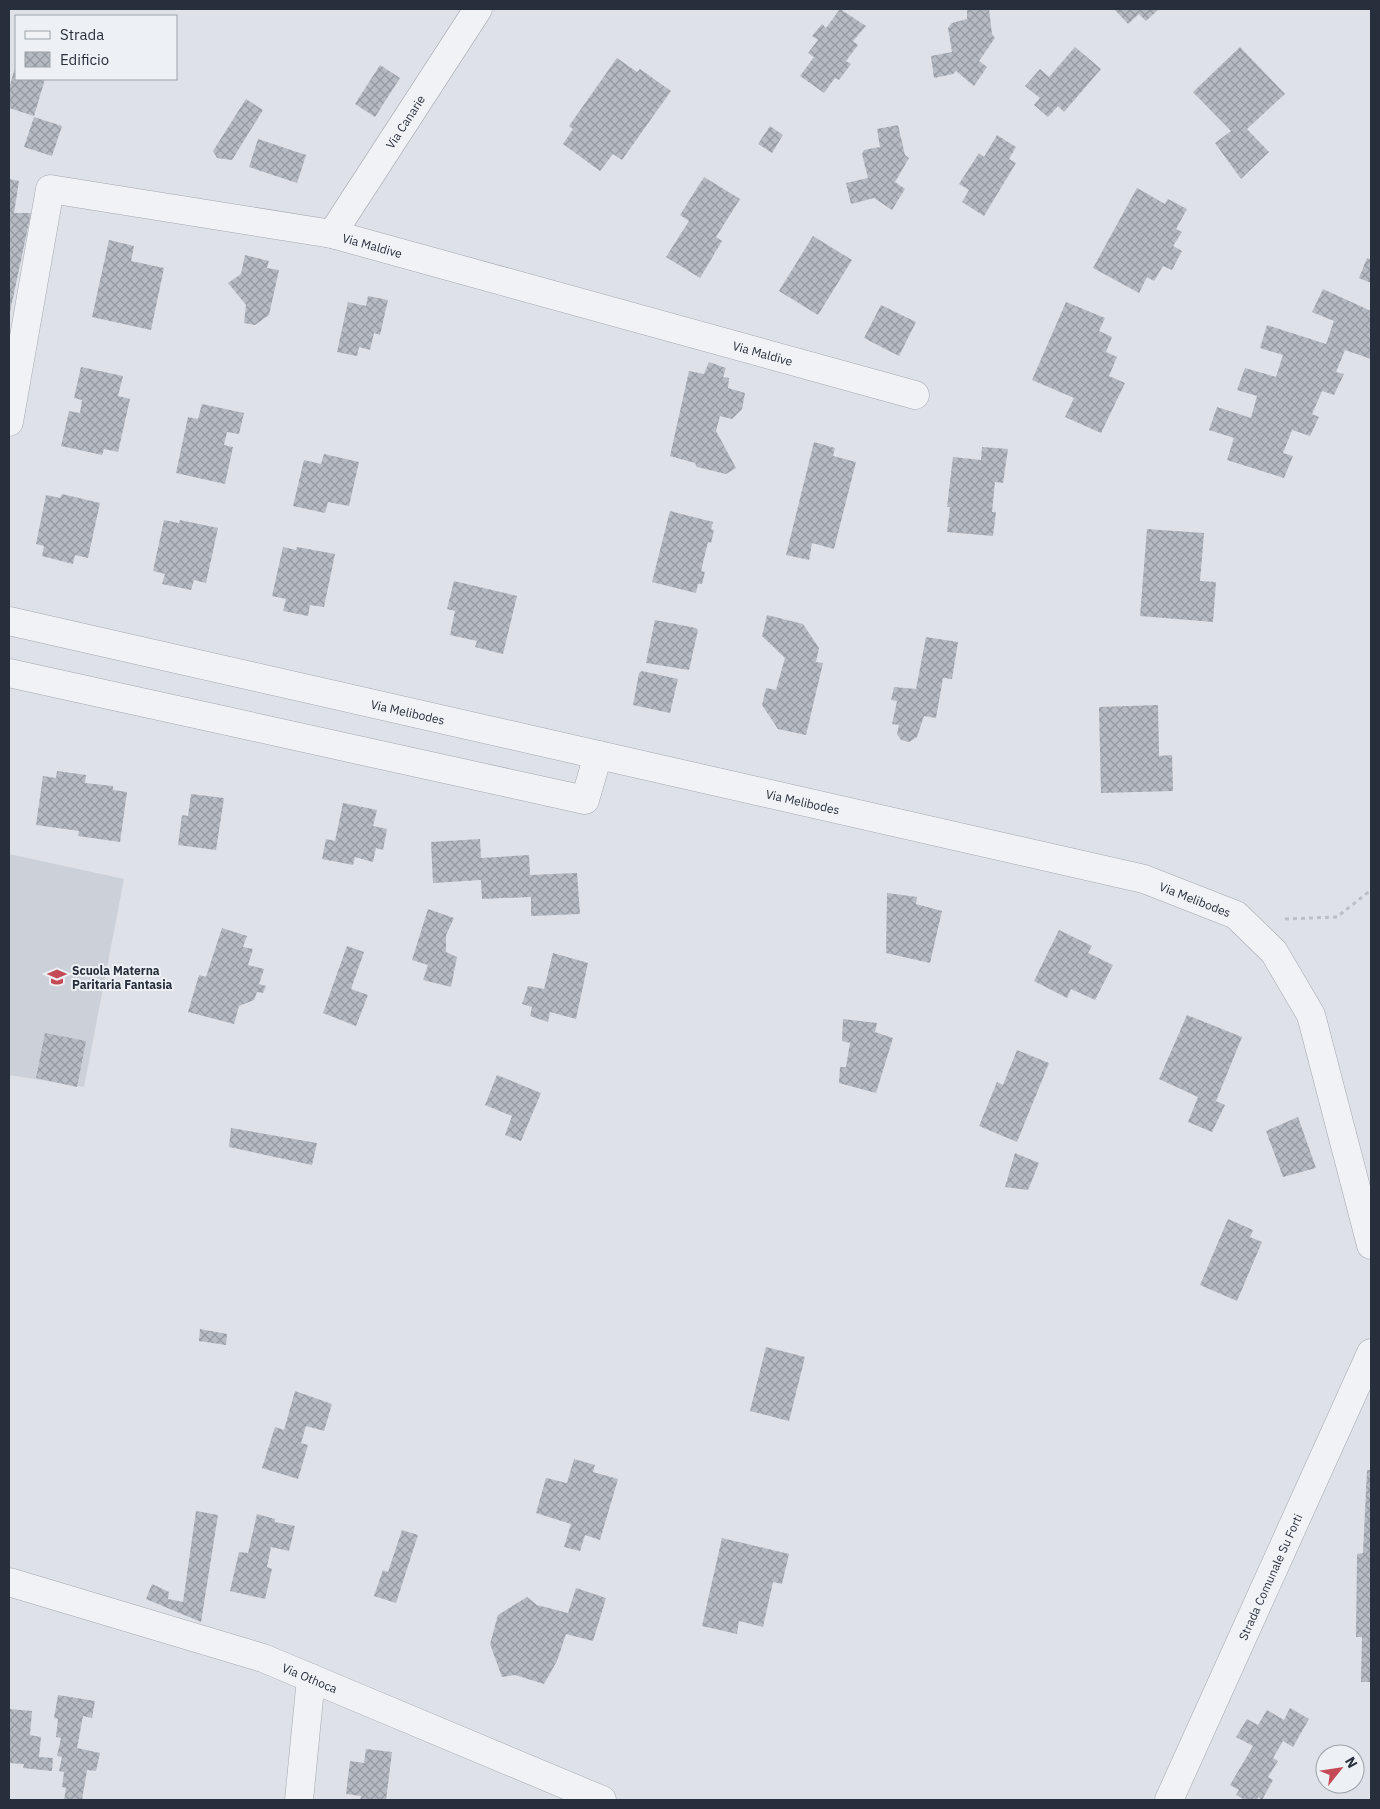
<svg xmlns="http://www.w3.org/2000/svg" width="1380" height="1809" font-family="'IBM Plex Sans',sans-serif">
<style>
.built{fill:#ccd0d8}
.building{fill:url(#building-cross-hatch)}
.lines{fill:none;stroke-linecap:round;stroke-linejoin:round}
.minor-casing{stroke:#a4a8b0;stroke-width:29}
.path{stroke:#bcbfc5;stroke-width:3;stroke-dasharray:4 4;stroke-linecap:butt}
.minor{stroke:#f0f2f5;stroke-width:28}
.labels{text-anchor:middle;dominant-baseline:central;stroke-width:4;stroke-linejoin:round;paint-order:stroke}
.street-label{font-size:12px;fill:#282f3c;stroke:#edf0f4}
.poi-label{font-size:12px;font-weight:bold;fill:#282f3c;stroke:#edf0f4;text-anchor:start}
</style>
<defs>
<pattern id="building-cross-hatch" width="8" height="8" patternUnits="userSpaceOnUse" patternTransform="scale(1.25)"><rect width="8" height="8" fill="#b6bac3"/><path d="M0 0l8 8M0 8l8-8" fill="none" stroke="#9498a0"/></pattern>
</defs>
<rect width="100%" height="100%" fill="#dee1e7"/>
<polygon class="built" points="9,854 124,879 84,1087 9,1075"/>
<g class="building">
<polygon points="840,9 866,26 853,41 858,45 846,61 851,64 839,80 835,78 824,93 800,76 814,57 808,53 818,40 812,36 822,24 826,28"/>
<polygon points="967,9 989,9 992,34 995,38 979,61 987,67 974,86 956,71 953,74 934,78 931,56 952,52 948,28 952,23 967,19"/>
<polygon points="1114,9 1159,9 1146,21 1139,14 1128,24"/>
<polygon points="1075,47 1101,69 1064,112 1058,106 1048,117 1034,105 1040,98 1025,86 1040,69 1049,77"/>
<polygon points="1240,47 1285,94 1247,129 1269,152 1241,179 1215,143 1231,131 1193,92"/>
<polygon points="617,58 637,72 640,69 671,91 622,160 613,154 600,171 563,144 573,129 569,126"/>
<polygon points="16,65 16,79 45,79 34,116 9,108 9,88"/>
<polygon points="380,65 400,78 375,117 355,104"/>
<polygon points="246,99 263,110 232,160 217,158 213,151"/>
<polygon points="34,117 62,126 52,156 24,147"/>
<polygon points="898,125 905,155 909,158 895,182 905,189 892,210 874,198 851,204 846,183 868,178 862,154 864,150 880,147 877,129"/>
<polygon points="770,126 783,135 772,153 758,144"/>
<polygon points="997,135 1016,147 1009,159 1016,163 984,216 962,202 969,190 959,184 979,153 984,157"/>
<polygon points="258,139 306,155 297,183 249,167"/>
<polygon points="704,177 740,199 716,237 722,241 700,278 666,257 689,221 680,215"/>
<polygon points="9,179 19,181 14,213 31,213 10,312"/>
<polygon points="1137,188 1165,204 1168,199 1187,209 1176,229 1182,232 1173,246 1182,251 1172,270 1163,266 1154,281 1147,277 1139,293 1093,268"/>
<polygon points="813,236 852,260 818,315 779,291"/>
<polygon points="109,240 134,246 131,261 164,268 151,330 92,317"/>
<polygon points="245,255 269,261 267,268 279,270 269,315 255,325 244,323 246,305 228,283 241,274"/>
<polygon points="1367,258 1371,260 1371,283 1359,278"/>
<polygon points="1323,289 1371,311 1371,359 1345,350 1336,372 1344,374 1334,395 1322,391 1312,414 1319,417 1310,436 1292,430 1283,453 1293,456 1284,478 1227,460 1234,438 1209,430 1217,407 1251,418 1257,396 1237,390 1245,368 1276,377 1283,355 1260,348 1267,325 1326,344 1334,321 1312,312"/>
<polygon points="368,296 388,300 380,335 374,333 370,350 359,347 357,356 337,352 348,302 366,306"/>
<polygon points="1066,302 1105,318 1099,331 1112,337 1106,352 1117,357 1109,376 1125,383 1101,433 1065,417 1074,398 1032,380"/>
<polygon points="881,305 916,322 899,356 864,338"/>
<polygon points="709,362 726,368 723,377 729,378 728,388 745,393 742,409 732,419 720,416 716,431 736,468 726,474 697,467 695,463 670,456 689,371 704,374"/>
<polygon points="81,367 123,376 118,396 130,399 118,452 104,449 102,455 61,446 69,411 80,413 82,400 74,398"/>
<polygon points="202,404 244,413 239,434 227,432 224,445 233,447 225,484 176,473 188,417 198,419"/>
<polygon points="814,442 835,448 833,456 856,462 834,549 812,543 809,560 786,555"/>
<polygon points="982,447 1008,449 1003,483 995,482 992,512 996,512 993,536 947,532 950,507 947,507 953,457 981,460"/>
<polygon points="324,454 359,462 349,506 328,502 325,513 293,506 304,460 321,464"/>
<polygon points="62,494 100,503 88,558 75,555 73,564 42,556 44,546 36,544 46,495 60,498"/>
<polygon points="670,511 713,522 711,529 714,530 711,543 708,542 701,571 705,572 702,584 698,584 696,593 652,582"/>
<polygon points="164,520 179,523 180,520 218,528 206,583 194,580 191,590 162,584 165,574 153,571"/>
<polygon points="1147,529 1204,533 1200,581 1216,582 1213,622 1140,616"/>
<polygon points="283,547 296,550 297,547 335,554 324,607 310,605 308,616 283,611 286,599 272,596"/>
<polygon points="454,581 517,596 503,654 475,647 477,641 450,635 455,611 447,609"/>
<polygon points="767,615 803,624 819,648 816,662 823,663 806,735 778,729 762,705 766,688 776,690 785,658 762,636"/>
<polygon points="655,620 696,628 698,630 689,670 646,663"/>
<polygon points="926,637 958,642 952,679 943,678 936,718 924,716 917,737 909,742 901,740 897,734 899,725 892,724 897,701 891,700 894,687 916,689"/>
<polygon points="642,671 678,679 670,713 633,705 639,673"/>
<polygon points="1158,705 1159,756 1172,755 1173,791 1101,793 1099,707"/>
<polygon points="57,771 86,775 85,783 113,786 113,790 127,792 120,842 78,836 79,831 36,825 43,776 56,778"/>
<polygon points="191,794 224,798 216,850 178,845 182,815 188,816"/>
<polygon points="343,803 377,810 373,826 387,829 383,850 376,848 373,862 355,857 353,865 322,859 326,839 335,841"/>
<polygon points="480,839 481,858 529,855 530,875 577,873 580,914 531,916 531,897 482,899 481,880 433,883 431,842"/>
<polygon points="887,893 917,897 916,904 942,911 930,963 886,953"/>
<polygon points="428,909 454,918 446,935 446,952 457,957 451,987 423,980 428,965 412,960"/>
<polygon points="222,928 247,936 243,947 253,949 248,965 264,969 259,984 266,986 263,993 257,992 254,1000 239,1006 234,1024 188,1012 199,975 206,977"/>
<polygon points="1059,930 1092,946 1088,953 1113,965 1095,1000 1071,989 1067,998 1034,981"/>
<polygon points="347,946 364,952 351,989 368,995 356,1026 323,1013"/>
<polygon points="553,953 588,963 576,1019 550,1012 548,1022 530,1016 532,1007 522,1004 528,986 544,989"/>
<polygon points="1187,1015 1242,1037 1216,1101 1225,1105 1212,1132 1188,1122 1198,1097 1159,1079"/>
<polygon points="843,1019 877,1023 875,1032 893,1038 876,1093 839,1083 840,1067 846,1067 850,1043 842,1041"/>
<polygon points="45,1033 86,1041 77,1087 36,1078"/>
<polygon points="1017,1050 1049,1063 1017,1142 979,1126 997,1082 1003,1085"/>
<polygon points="497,1075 541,1093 521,1141 505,1135 512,1116 485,1105"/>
<polygon points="1298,1117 1316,1168 1283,1177 1266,1131"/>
<polygon points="231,1128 317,1143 312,1165 229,1147"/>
<polygon points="1015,1153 1039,1163 1028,1190 1005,1187"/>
<polygon points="1228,1219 1253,1230 1250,1237 1262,1242 1237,1301 1200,1285"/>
<polygon points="200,1329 227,1334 226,1345 199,1341"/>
<polygon points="766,1347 805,1357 789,1421 750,1411"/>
<polygon points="295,1391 332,1404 324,1431 306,1426 301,1443 308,1445 298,1479 262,1468 275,1427 284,1430"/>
<polygon points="574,1459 595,1465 593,1472 618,1479 600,1540 585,1535 580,1551 564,1547 571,1524 536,1513 546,1478 567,1483"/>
<polygon points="1367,1470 1371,1470 1371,1682 1361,1682 1362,1637 1356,1637 1357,1554 1363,1553"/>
<polygon points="196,1511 218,1515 201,1622 146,1599 152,1584 169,1592 168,1599 183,1602"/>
<polygon points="257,1514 275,1519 275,1522 295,1526 289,1551 271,1547 267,1567 272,1569 265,1599 230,1591 239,1552 248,1553"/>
<polygon points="402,1530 418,1535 396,1603 374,1596 383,1570 388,1572"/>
<polygon points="722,1538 789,1554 782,1584 773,1582 763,1627 739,1621 737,1634 702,1626"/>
<polygon points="576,1588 606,1598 593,1641 566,1634 557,1661 544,1684 515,1675 502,1677 490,1644 498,1615 527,1597 537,1605 568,1613"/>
<polygon points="58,1695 95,1701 92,1718 83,1716 77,1748 100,1753 96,1771 87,1770 82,1800 64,1800 66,1788 62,1787 64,1772 59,1771 62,1757 57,1756 61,1738 56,1737 58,1719 54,1718"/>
<polygon points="1290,1708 1309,1719 1293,1747 1283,1741 1273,1758 1278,1761 1268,1777 1273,1780 1262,1800 1258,1797 1257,1800 1245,1800 1236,1795 1239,1790 1230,1785 1253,1746 1236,1737 1247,1719 1258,1725 1267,1710 1284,1720"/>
<polygon points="9,1709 32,1711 30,1735 41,1737 39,1757 53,1758 52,1771 23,1768 24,1764 9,1763"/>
<polygon points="366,1749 392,1752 386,1800 360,1800 361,1796 346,1794 350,1761 364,1763"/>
</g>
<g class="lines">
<g class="minor-casing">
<g id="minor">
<path id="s1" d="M332,234L478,9"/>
<path id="s2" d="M9,422L50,189L332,234L915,395"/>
<path id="s3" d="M9,621L1144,879L1236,915L1274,952L1311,1015L1371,1245"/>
<polyline points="9,673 585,800 598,755"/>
<path id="s4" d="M9,1582L263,1658L602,1800"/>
<polyline points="299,1800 311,1678"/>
<path id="s5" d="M1169,1800L1371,1353"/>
</g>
</g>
<polyline class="path" points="1285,919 1337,917 1371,890"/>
<use href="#minor" class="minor"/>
</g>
<defs>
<g id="school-bare" transform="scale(1.5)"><path d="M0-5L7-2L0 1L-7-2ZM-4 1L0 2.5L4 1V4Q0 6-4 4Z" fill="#c44b56" stroke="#edf0f4" stroke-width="2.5" paint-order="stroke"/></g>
</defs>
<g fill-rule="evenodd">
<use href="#school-bare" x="57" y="977"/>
</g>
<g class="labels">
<g class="street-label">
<text stroke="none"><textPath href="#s1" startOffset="134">Via Canarie</textPath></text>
<text stroke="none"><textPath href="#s2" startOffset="564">Via Maldive</textPath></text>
<text stroke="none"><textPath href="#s2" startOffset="969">Via Maldive</textPath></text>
<text stroke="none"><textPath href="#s3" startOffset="409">Via Melibodes</textPath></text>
<text stroke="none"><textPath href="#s3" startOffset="814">Via Melibodes</textPath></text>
<text stroke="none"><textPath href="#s3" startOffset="1219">Via Melibodes</textPath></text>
<text stroke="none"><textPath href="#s5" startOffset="245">Strada Comunale Su Forti</textPath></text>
<text stroke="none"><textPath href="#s4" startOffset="316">Via Othoca</textPath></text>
</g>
<g class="poi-label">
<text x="72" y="970">Scuola Materna<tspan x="72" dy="14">Paritaria Fantasia</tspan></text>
</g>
</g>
<rect width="1380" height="1809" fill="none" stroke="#282f3c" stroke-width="20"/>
<rect x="15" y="15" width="162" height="65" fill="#edf0f4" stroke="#9ea3aa"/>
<rect x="25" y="31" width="25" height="8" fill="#f0f2f5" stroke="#9ea3aa"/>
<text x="60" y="40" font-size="15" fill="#282f3c">Strada</text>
<rect x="25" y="52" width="25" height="15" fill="url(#building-cross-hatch)" stroke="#9ea3aa"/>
<text x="60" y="65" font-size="15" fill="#282f3c">Edificio</text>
<g transform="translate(1340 1769) rotate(60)"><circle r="24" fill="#edf0f4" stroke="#9ea3aa"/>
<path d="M0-4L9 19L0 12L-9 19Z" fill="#c44b56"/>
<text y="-8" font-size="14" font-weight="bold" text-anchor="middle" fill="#282f3c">N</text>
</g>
</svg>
